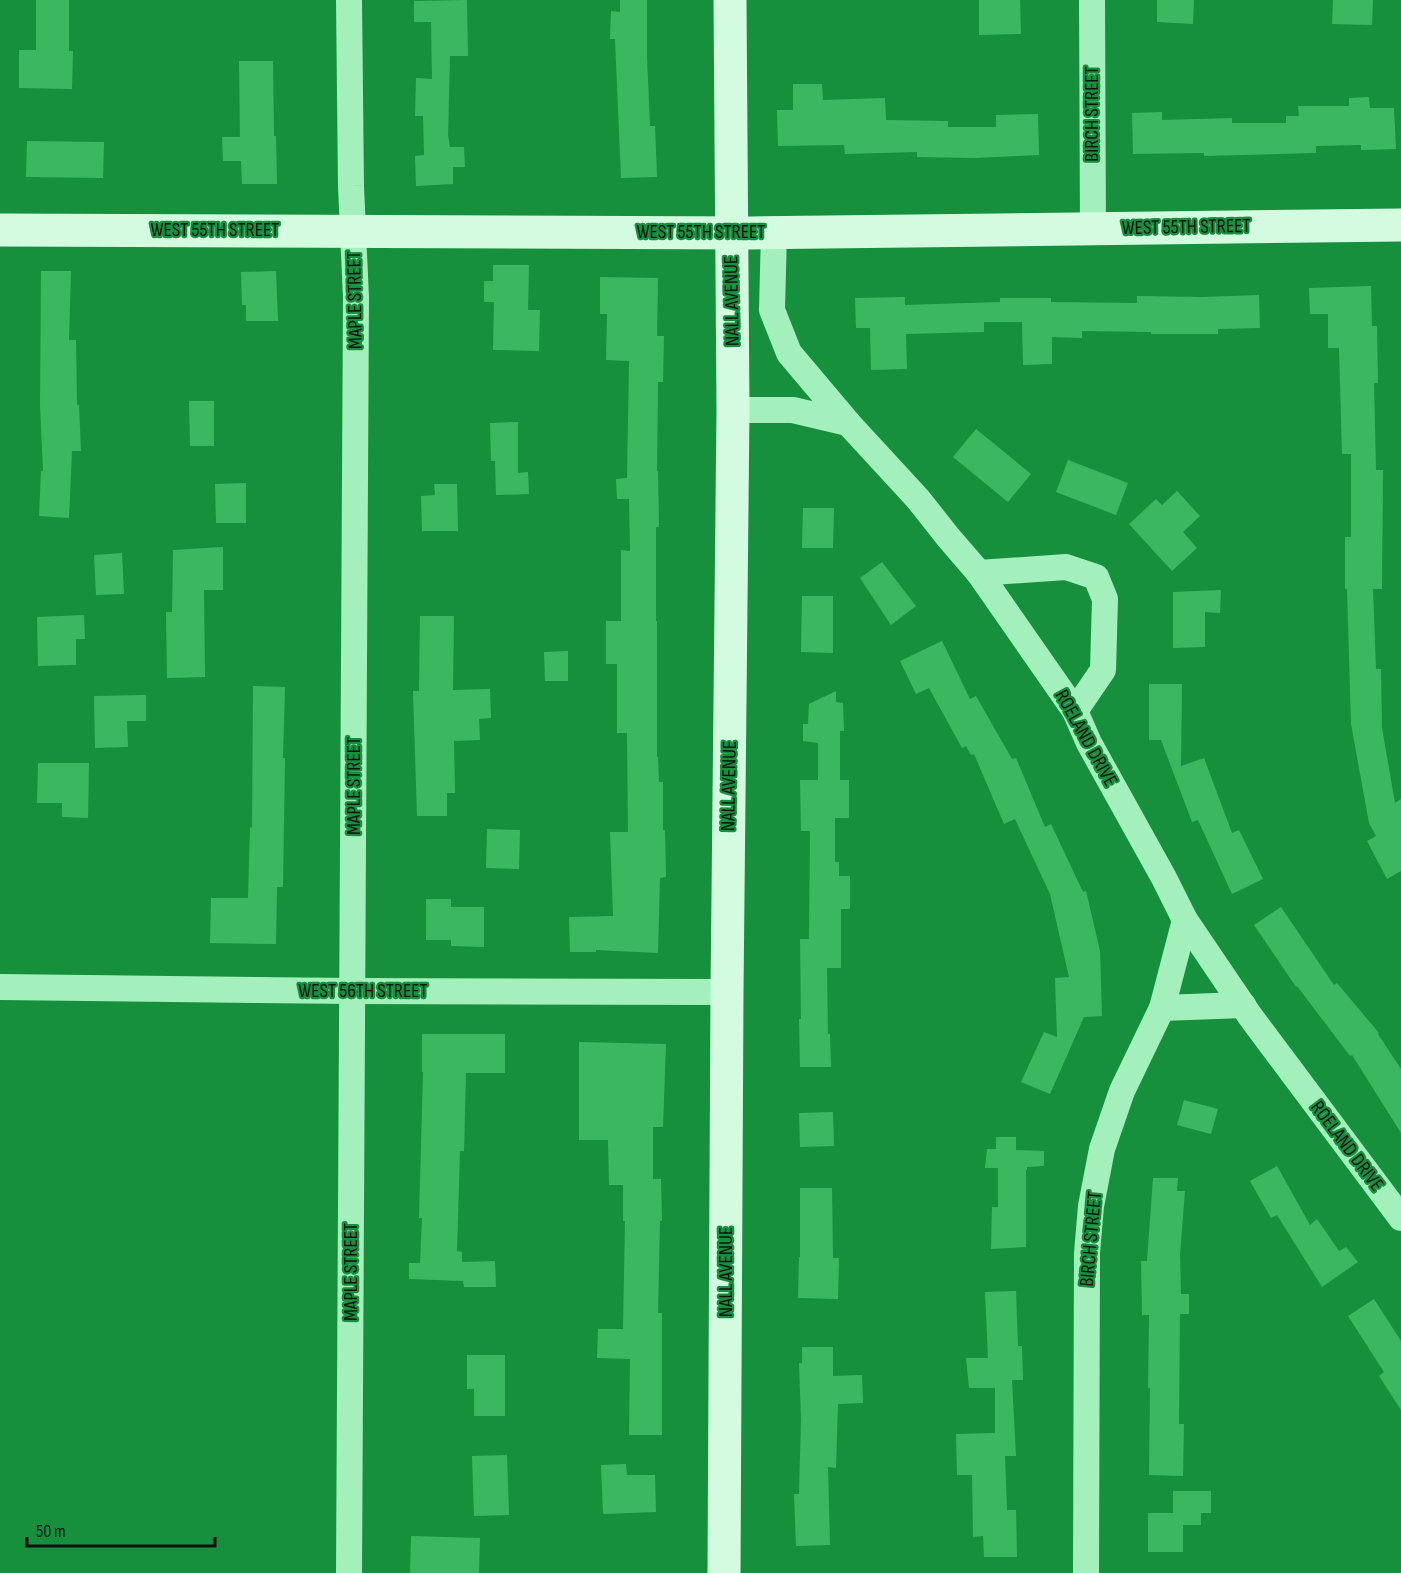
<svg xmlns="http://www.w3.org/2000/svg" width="1401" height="1573" font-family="'Sofia Sans Condensed',sans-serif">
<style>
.building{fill:#3bb762}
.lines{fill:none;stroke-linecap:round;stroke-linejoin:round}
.street{stroke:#a4f0bc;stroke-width:26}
.secondary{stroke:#d2fbe0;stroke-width:33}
.labels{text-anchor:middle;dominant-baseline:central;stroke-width:4.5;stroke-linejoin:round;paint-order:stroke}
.street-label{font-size:20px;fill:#111;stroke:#17903e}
</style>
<rect width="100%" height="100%" fill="#17903e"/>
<g class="building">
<polygon points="36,0 69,0 69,51 73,51 72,89 19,88 19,50 36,50"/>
<polygon points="467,0 468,56 450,56 448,135 450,147 464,147 465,167 453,167 453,184 416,186 415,156 424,155 423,116 415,116 416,78 432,79 431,22 414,22 414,1"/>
<polygon points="620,0 647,0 647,57 650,126 655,126 657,177 621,178 615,39 610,39 611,11 620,12"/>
<polygon points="979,0 1020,0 1021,34 979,35"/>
<polygon points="1157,0 1194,0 1193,24 1157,22"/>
<polygon points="1333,0 1373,0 1372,25 1332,24"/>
<polygon points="239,61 273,61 274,136 276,136 277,184 242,184 241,161 223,161 222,137 240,137"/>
<polygon points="793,84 822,84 823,100 885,98 886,120 948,121 948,127 996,127 996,115 1038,114 1039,155 973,158 917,157 917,152 845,154 844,145 778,146 777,110 793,110"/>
<polygon points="1369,97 1370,108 1394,108 1396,149 1361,150 1361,145 1316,146 1316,153 1204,156 1204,153 1133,154 1132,113 1162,112 1162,120 1232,118 1232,123 1286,123 1286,116 1299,116 1298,106 1349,106 1349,98"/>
<polygon points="27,141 104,142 103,178 26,177"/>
<polygon points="493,265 529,265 528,310 540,310 539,351 493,350 494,302 484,302 484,281 493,281"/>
<polygon points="41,271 71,271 69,340 76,340 77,405 79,405 81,451 72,451 69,518 39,516 41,471 43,471 40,405"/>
<polygon points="276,271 278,321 246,321 246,305 242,305 241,272"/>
<polygon points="600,277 658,278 657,336 664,336 663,382 658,382 657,471 658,471 659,527 656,527 656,621 657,621 657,757 658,757 659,782 663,782 663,830 665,830 666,877 660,878 658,953 596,950 596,952 570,952 569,917 613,916 610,832 628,832 627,733 617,733 617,664 606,664 606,621 621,621 621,550 630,551 629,499 617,499 616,479 627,478 629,361 606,360 607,314 600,314"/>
<polygon points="1371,286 1372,326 1377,326 1378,383 1374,383 1376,470 1383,470 1382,589 1373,589 1376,669 1381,669 1382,728 1395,803 1401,799 1401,871 1387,879 1367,841 1376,836 1369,823 1351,724 1347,589 1345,589 1345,537 1351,537 1351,454 1342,454 1339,348 1328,348 1328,314 1310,314 1309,288"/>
<polygon points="1259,295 1260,328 1218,329 1218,334 1151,334 1151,332 1082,331 1082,338 1052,337 1052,364 1023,365 1022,322 984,322 984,332 906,334 907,369 871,370 870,328 856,328 855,298 905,297 905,305 1000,302 1000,298 1051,298 1051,302 1137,303 1137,296 1203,297"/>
<polygon points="189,401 214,401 214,446 190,446"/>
<polygon points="518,422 518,473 528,472 529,494 496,495 495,461 491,461 490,423"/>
<polygon points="976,429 1031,474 1008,502 953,457"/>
<polygon points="1068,460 1128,483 1116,515 1056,492"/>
<polygon points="246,483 246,523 216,523 215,484"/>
<polygon points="434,484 457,484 458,531 422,531 421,496 435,495"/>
<polygon points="1177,491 1200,516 1183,532 1197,548 1172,571 1129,524 1156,499 1162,505"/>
<polygon points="803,508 834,508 833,548 802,548"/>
<polygon points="223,547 223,590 204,590 205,677 167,678 166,612 172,612 173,550"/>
<polygon points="122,553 124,594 96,595 94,555"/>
<polygon points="882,562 916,606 891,625 860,578"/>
<polygon points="1221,590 1220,613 1205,612 1205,647 1173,648 1173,592"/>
<polygon points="802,596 833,596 833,653 801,652"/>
<polygon points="84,615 85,639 76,639 76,665 38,666 37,617"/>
<polygon points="420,616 454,616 453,690 490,689 491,718 479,719 480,740 454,741 455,793 447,793 447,816 417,816 413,691 419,691"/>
<polygon points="942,641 970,699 976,696 1012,759 1016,758 1045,827 1051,824 1083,892 1086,891 1100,951 1102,1016 1084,1017 1050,1094 1021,1082 1044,1032 1057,1037 1055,978 1069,977 1050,894 1015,819 1004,824 974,754 971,755 966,746 962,748 929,688 916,694 900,661"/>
<polygon points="568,651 568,681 545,681 544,652"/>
<polygon points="1149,684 1182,684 1181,766 1204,758 1232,833 1239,830 1263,879 1232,894 1198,820 1192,822 1161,740 1149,740"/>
<polygon points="253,686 285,687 283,758 285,758 283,887 277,887 276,944 210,943 211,898 248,898 250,827 252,828"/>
<polygon points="836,691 836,702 843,703 844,731 840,731 840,780 849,780 849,818 835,818 835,862 839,862 839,876 850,876 850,909 841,909 841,968 827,968 828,1034 830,1034 831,1067 800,1067 799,1019 801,1019 800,939 809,939 810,831 801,831 800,780 818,780 818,743 803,741 803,724 808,724 809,704"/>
<polygon points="146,695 146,721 127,721 128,747 95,748 94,696"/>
<polygon points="38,763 89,763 88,818 62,817 62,803 37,803"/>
<polygon points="487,829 520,830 519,869 486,868"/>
<polygon points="426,899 451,899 451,907 484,907 484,947 451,946 451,940 426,940"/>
<polygon points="1281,907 1334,985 1337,983 1379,1033 1378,1034 1401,1069 1401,1133 1352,1055 1350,1056 1297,986 1296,987 1254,925"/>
<polygon points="422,1034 505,1034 505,1073 466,1073 464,1151 460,1151 457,1251 462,1252 462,1262 495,1261 496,1287 464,1287 463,1281 409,1279 409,1263 420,1263 422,1218 419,1218 423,1072 422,1072"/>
<polygon points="579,1042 666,1044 663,1127 653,1127 653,1179 661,1179 662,1221 660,1221 658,1313 662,1313 662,1435 629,1435 630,1359 597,1358 598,1329 623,1329 625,1221 623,1221 623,1185 609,1185 608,1140 579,1140"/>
<polygon points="1184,1100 1218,1109 1211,1134 1177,1125"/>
<polygon points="833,1112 834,1146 800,1147 799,1113"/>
<polygon points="996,1137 1016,1137 1016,1150 1044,1151 1044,1166 1027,1167 1027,1170 1026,1170 1026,1247 991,1249 992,1207 998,1207 998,1168 985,1168 987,1149 996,1149"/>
<polygon points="1277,1166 1310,1225 1317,1219 1339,1251 1346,1247 1358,1262 1322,1287 1277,1215 1271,1218 1250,1181"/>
<polygon points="1153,1178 1178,1178 1177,1191 1185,1191 1180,1255 1181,1294 1189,1294 1189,1314 1180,1314 1179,1424 1184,1424 1183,1476 1149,1475 1150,1388 1148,1388 1149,1315 1142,1315 1141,1261 1147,1261"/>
<polygon points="800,1188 832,1188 833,1258 839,1258 838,1299 798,1298 799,1257 800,1257"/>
<polygon points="1016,1291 1018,1346 1022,1346 1023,1380 1012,1380 1016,1456 1005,1456 1007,1510 1016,1510 1017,1557 984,1557 983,1536 973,1537 972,1475 957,1475 956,1434 995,1433 995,1388 969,1388 966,1358 988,1358 985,1292"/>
<polygon points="1374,1299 1401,1341 1401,1410 1379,1376 1384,1372 1348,1316"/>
<polygon points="802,1347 833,1347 833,1376 862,1375 863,1403 838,1404 836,1468 828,1467 830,1545 796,1546 794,1494 799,1494 801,1419 799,1363 802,1363"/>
<polygon points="467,1355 505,1355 505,1416 474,1416 474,1389 467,1389"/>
<polygon points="507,1455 509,1515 474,1516 472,1456"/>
<polygon points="626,1464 627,1475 655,1475 656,1512 603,1514 601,1465"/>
<polygon points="1173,1491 1211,1491 1211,1513 1201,1513 1201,1525 1183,1525 1183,1552 1148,1552 1148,1513 1173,1513"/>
<polygon points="411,1536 480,1538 479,1573 410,1573"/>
</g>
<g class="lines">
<g class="street">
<polyline points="1092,0 1093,228"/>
<polyline points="774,232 772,310 789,353 848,423 918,499 948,537 979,573 1075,711 1089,743 1164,878 1185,920 1250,1016 1401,1218"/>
<polyline points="733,410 793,410 848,423"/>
<polyline points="979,573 1066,567 1096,577 1105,599 1103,670 1075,711"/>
<polyline points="0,987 353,991 727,992"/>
<polyline points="1162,1008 1243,1005"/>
<polyline points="349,1573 356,298 351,186 349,0"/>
<polyline points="1086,1573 1087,1253 1091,1206 1102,1149 1122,1091 1162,1008 1185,920"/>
</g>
<g class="secondary">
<polyline points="0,230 751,233 1401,225"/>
<polyline points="724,1573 727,992 733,410 730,0"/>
</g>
</g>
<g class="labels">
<g class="street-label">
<text transform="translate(1092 114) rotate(-90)">BIRCH STREET</text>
<text transform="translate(1186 227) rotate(-1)">WEST 55TH STREET</text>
<text x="215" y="230">WEST 55TH STREET</text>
<text x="701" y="232">WEST 55TH STREET</text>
<text transform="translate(355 300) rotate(-91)">MAPLE STREET</text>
<text transform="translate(732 301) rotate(-91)">NALL AVENUE</text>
<text transform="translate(1086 738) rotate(61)">ROELAND DRIVE</text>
<text transform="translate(354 786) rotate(-90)">MAPLE STREET</text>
<text transform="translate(729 786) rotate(-89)">NALL AVENUE</text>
<text x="363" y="991">WEST 56TH STREET</text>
<text transform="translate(1347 1146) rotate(53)">ROELAND DRIVE</text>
<text transform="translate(1091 1239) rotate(-85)">BIRCH STREET</text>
<text transform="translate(351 1272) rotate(-90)">MAPLE STREET</text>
<text transform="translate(726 1272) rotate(-90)">NALL AVENUE</text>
</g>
</g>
<path d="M27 1537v9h188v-9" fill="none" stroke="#111111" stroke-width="3"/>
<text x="36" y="1537" font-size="18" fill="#111111" stroke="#17903e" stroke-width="4.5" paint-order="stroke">50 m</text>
</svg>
